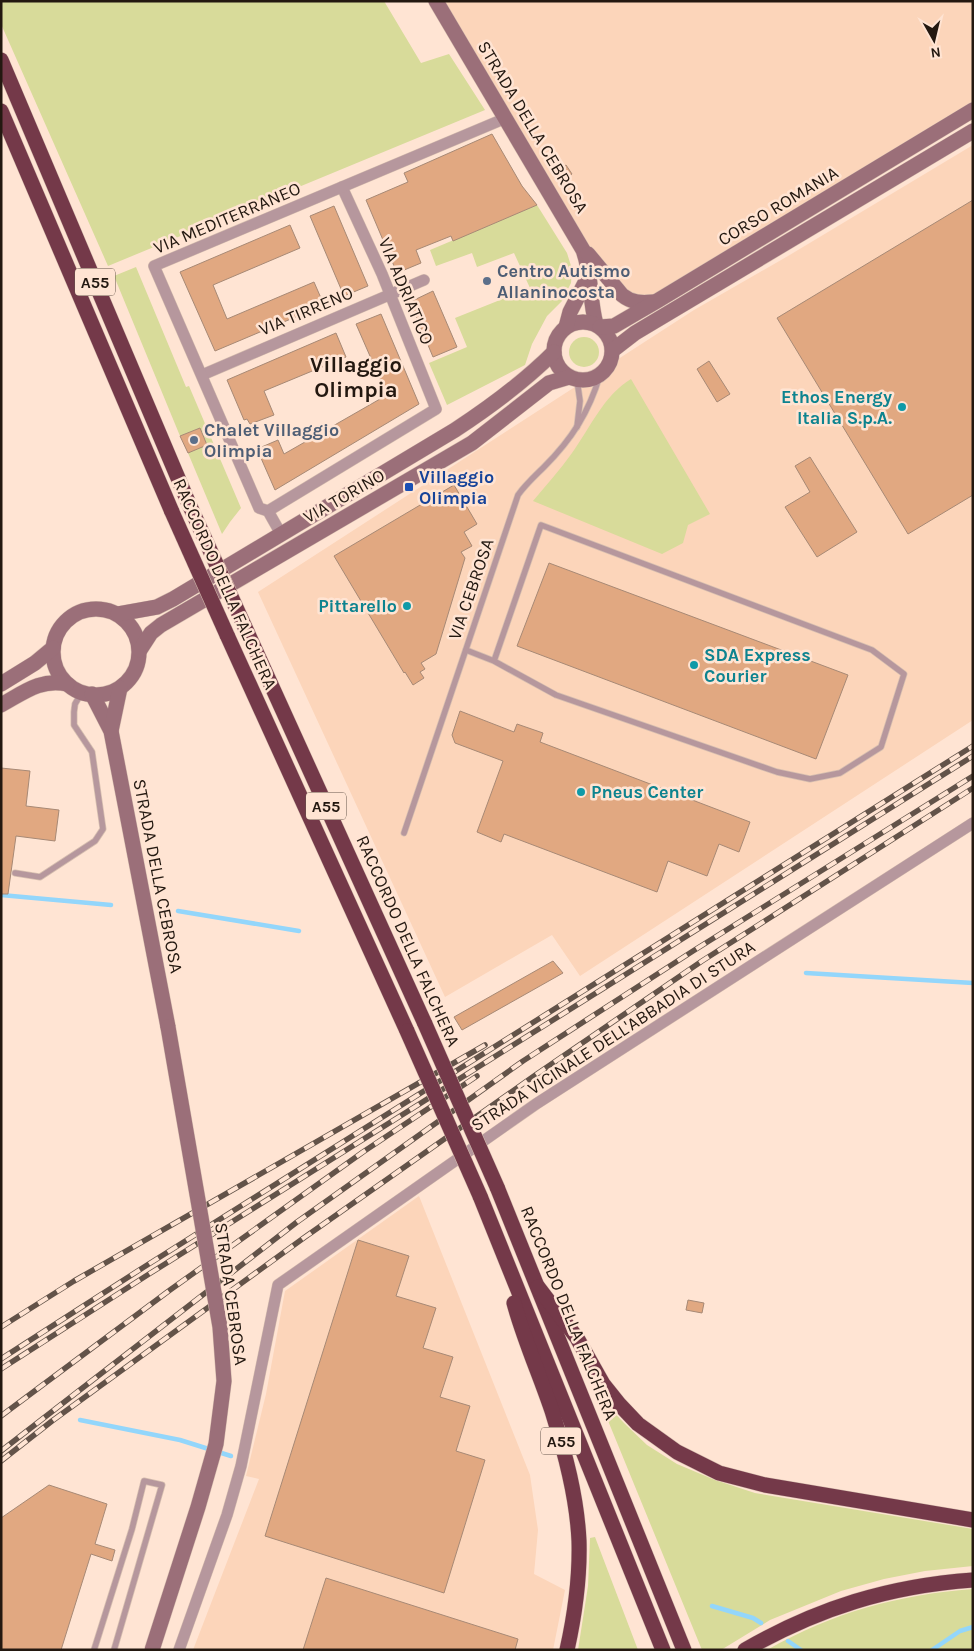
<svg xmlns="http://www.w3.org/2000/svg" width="974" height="1651" font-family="Karla,sans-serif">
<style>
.built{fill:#fcd5ba}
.green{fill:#d8db9a}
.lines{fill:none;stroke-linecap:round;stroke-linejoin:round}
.stream{stroke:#93d6fb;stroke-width:4.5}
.building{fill:#e1a881;stroke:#a78975}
.lane-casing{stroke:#d7bfb0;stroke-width:7}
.street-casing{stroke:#d7bfb0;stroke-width:12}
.secondary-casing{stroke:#d7bfb0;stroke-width:16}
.highway-casing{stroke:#d7bfb0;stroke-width:16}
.lane{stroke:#b6979d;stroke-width:5.5}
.street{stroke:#b6979d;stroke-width:11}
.secondary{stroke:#9b6f79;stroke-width:15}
.highway{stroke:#743949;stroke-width:15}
.rail-casing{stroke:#635349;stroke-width:5.5}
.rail{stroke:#ffe4d3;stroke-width:4;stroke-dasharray:11;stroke-linecap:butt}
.secondary-bridge-casing{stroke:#d7bfb0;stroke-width:16;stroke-linecap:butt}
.highway-bridge-casing{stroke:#d7bfb0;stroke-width:16;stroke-linecap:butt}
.secondary-bridge{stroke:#9b6f79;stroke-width:15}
.highway-bridge{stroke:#743949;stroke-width:15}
.service-dot{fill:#5c6f8a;stroke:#ffe4d3;stroke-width:2}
.culture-dot{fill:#0f9aa8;stroke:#ffe4d3;stroke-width:2}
.transit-dot{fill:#1a4fb4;stroke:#ffe4d3;stroke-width:2}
.labels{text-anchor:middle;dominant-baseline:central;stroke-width:5;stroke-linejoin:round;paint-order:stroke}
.shield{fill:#ffe4d3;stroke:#65554a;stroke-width:1}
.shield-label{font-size:16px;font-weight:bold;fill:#231810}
.street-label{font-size:18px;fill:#231810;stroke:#ffe4d3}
.service-label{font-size:18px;font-weight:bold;fill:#4e5e75;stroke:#ffe4d3;text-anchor:start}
.culture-label{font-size:18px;font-weight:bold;fill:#0d838f;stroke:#ffe4d3;text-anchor:end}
.transit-label{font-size:18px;font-weight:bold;fill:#164399;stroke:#ffe4d3;text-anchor:start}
.district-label{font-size:22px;font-weight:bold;fill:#231810;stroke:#ffe4d3}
</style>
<rect width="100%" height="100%" fill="#ffe4d3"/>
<g class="built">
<polygon points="436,1 973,1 973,110 645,303 599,270"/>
<polygon points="973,145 973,720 580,976 552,935 445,997 258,592 694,310 788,256"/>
<polygon points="419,1196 530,1475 538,1530 534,1574 565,1590 553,1650 193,1650 259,1479 246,1476 266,1394 285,1291"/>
</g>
<g class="green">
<polygon points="1,1 384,1 421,63 449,54 485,110 108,266 1,24"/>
<polygon points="537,205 567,253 572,269 571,283 562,301 547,316 532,344 525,365 447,405 429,363 467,347 455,318 530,288 514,253 477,267 472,253 436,266 430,250"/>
<polygon points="136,267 186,387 189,386 241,508 230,522 222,534 188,453 207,444 200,428 180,436 114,276"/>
<circle cx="584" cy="352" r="15"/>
<path d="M631,379L710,514L688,525L683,543L662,554L533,501C546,485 560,470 572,453C590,428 604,395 631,379Z"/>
<polygon points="606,1404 624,1423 647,1445 677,1464 715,1480 755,1493 973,1529 973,1566 925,1571 884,1579 841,1591 770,1620 721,1650 702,1650 602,1406"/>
<polygon points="595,1537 638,1650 578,1650 588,1586 590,1538"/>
<path d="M973,1589V1650H767C834,1612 897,1595 973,1589Z"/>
</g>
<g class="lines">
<g class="stream">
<polyline points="1,895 111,905"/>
<polyline points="178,911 299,931"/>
<polyline points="806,973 973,983"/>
<polyline points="80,1420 180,1440 231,1456"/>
<polyline points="712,1606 753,1618 761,1623"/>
<polyline points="788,1641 801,1650"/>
<polyline points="932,1650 960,1631 973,1627"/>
</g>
</g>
<g class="building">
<polygon points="492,134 522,186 537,205 453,241 451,236 416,250 421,263 397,273 366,200 408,182 404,173"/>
<polygon points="566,165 572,174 559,182 554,173"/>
<polygon points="973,200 973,495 908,534 777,318"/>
<polygon points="334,206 368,286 344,296 310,216"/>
<polygon points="290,225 300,248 213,285 227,319 314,282 324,305 215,351 180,272"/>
<polygon points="433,291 457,347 433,357 410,302"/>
<polygon points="381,314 419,404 275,490 257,449 278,440 284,454 387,395 356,324"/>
<polygon points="336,333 346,357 264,391 274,415 250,424 247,419 244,420 227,380"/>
<polygon points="709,361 730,394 717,402 697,369"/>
<polygon points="200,428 207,445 188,453 180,436"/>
<polygon points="810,457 857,532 817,557 785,507 810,492 795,466"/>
<polygon points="454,485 477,524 464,532 472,546 461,552 465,558 436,654 421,663 425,669 420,672 424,678 413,685 405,672 404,673 334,556"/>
<polygon points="549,563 848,675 816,759 517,646"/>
<polygon points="460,711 514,732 517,724 543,733 540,742 750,822 739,852 719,844 707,876 668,861 657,892 504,834 501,842 477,832 503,761 455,743 452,735"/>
<polygon points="1,768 30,771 26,806 59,810 55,841 16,836 8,894 1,894"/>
<polygon points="553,961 563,973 462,1030 454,1017"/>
<polygon points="358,1240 409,1256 396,1296 436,1308 423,1348 453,1357 440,1397 470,1406 456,1451 485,1460 444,1593 265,1536"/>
<polygon points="688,1300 704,1303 702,1313 686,1310"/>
<polygon points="49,1485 107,1504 95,1544 115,1550 112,1561 91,1554 61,1650 1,1650 1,1518"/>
<polygon points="326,1578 518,1639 515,1650 303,1650"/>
</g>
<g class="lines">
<g class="lane-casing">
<g id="lane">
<polyline points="577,427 580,401 577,380"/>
<polyline points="466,650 494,661 556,695 777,772 810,779 840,773 881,747 904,674 872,650 541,525 494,661"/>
<path d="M404,833L518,495C526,484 535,476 544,467C572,439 589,412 600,375"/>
<polyline points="15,873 40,877 95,841 103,829 92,752 74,725 74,712 75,704 82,692"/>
<polyline points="94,1650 132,1529 144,1481 162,1485 114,1650"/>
</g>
</g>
<g class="street-casing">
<g id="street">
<polyline points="202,375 424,280"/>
<polyline points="268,511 436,409 382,274 342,187"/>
<polyline points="281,534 268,511 259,508 154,266 506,118"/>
<polyline points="179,1650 227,1515 241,1466 278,1285 536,1104 973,823"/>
</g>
</g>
<g class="secondary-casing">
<g id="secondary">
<path d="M436,1L583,250C592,273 589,299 596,324"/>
<path d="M588,254L622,295C632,303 641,303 653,302"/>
<circle cx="583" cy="351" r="29"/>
<polyline points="566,327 570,312 588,277"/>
<polyline points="600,327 614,326 657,301 973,110"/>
<polyline points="613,350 635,333 973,131"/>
<circle cx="96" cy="652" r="43"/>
<path d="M118,614L157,607L173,599L455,430C490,407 524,382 554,352"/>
<polyline points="140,650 151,633 161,625 472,443 549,383 569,377"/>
<polyline points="1,684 35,663 53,648"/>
<polyline points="92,694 111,731 168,1027"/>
<path d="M1,705C23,693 41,678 67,684"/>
<polyline points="111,731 120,688"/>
</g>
</g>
<g class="highway-casing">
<g id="highway">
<polyline points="1,60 189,504"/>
<polyline points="1,111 172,512"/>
<polyline points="244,625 425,1024"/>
<polyline points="227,635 407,1031"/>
<polyline points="497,1187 684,1650"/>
<polyline points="480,1196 663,1650"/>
<polyline points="538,1287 577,1338 603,1384 619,1404 638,1424 677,1452 719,1473 765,1485 973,1520"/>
<path d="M514,1303C524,1340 540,1375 552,1411C565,1453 577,1497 579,1541C580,1577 575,1614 567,1650"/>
<path d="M745,1650C818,1608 889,1586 973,1580"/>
</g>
</g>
<use href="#lane" class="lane"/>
<use href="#street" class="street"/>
<use href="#secondary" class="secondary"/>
<use href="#highway" class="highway"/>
<g class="rail-casing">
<g id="rail">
<polyline points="1,1327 74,1281 485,1045"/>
<polyline points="1,1359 144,1267 973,746"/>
<polyline points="1,1369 149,1274 973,756"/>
<polyline points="1,1416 170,1290 363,1152 477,1076"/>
<polyline points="1,1451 297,1222 523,1061 693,951 973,776"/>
<polyline points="1,1461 52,1421 305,1237 534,1076 702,961 973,788"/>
</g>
</g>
<use href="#rail" class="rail"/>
<g class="secondary-bridge-casing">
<polyline id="secondary-bridge" points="152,1650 198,1507 216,1444 224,1381 220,1327 168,1027"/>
</g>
<g class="highway-bridge-casing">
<g id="highway-bridge">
<polyline points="189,504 244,625"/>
<polyline points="172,512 227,635"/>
<polyline points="425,1024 497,1187"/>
<polyline points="407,1031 480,1196"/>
</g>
</g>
<use href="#secondary-bridge" class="secondary-bridge"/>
<use href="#highway-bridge" class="highway-bridge"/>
</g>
<g class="service-dot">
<circle cx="487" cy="281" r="5"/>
<circle cx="194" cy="440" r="5"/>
</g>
<g class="culture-dot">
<circle cx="902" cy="407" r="5"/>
<circle cx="407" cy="606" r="5"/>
<circle cx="694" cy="665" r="5"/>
<circle cx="581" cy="792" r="5"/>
</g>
<rect class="transit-dot" x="404" y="482" width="10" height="10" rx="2.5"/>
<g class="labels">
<g class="shield">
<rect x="75" y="268.5" width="40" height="27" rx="4"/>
<rect x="306" y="792.5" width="40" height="27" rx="4"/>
<rect x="541" y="1427.5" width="40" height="27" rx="4"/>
</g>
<g class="shield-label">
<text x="95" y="282">A55</text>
<text x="326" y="806">A55</text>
<text x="561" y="1441">A55</text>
</g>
<g class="street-label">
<text transform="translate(533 127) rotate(59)">STRADA DELLA CEBROSA</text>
<text transform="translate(778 206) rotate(-31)">CORSO ROMANIA</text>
<text transform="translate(227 218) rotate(-23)">VIA MEDITERRANEO</text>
<text transform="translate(406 291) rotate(67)">VIA ADRIATICO</text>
<text transform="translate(306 311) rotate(-23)">VIA TIRRENO</text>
<text transform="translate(344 496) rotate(-30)">VIA TORINO</text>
<text transform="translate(225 584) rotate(66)">RACCORDO DELLA FALCHERA</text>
<text transform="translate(471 589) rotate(-71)">VIA CEBROSA</text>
<text transform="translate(158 876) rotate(79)">STRADA DELLA CEBROSA</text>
<text transform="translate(408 941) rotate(66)">RACCORDO DELLA FALCHERA</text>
<text transform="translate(613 1036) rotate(-33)">STRADA VICINALE DELL'ABBADIA DI STURA</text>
<text transform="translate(231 1294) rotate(82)">STRADA CEBROSA</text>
<text transform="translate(569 1313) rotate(68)">RACCORDO DELLA FALCHERA</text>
</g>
<g class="service-label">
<text x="497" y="271">Centro Autismo<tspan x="497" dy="21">Allaninocosta</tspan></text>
<text x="204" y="430">Chalet Villaggio<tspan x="204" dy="21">Olimpia</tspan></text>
</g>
<g class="culture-label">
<text x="892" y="397">Ethos Energy<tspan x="892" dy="21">Italia S.p.A.</tspan></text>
<text x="397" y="606">Pittarello</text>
<text x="704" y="655" text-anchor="start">SDA Express<tspan x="704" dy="21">Courier</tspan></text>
<text x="591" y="792" text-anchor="start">Pneus Center</text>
</g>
<g class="transit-label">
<text x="419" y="477">Villaggio<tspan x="419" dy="21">Olimpia</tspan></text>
</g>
<g class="district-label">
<text x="356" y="365">Villaggio<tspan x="356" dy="25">Olimpia</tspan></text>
</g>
</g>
<rect width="974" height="1651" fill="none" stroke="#231810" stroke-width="5"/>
<g transform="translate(934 40) rotate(172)" stroke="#ffe4d3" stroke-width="4" paint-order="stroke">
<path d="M0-4L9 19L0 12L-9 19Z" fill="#231810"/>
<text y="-8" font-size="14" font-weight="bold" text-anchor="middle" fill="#231810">N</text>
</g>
</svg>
